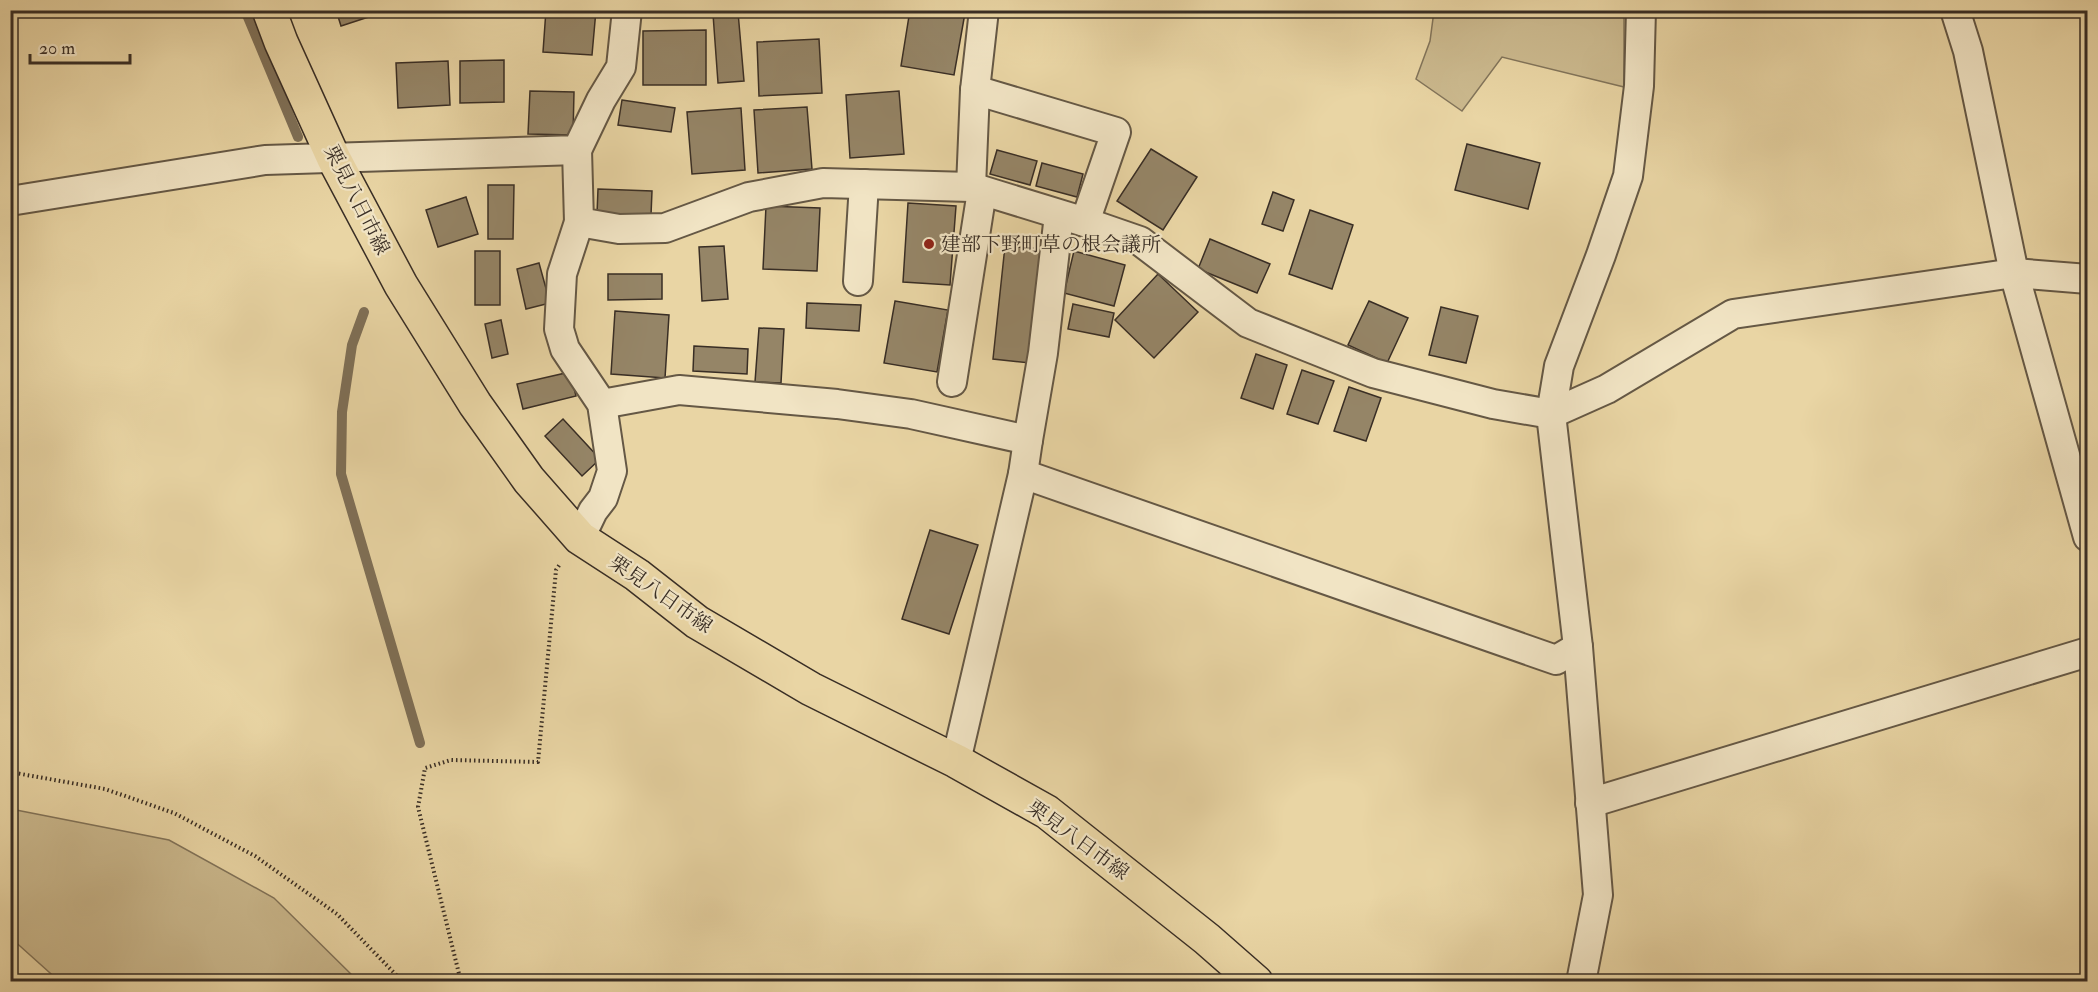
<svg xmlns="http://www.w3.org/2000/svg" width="2098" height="992" font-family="'IM FELL Double Pica','Noto Serif JP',serif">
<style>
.green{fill:#cbb98e;stroke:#82745a;stroke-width:1.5}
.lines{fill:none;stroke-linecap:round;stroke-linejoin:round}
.stream{stroke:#7f7057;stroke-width:10}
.building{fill:#958567;stroke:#392e25;stroke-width:1.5}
.minor-casing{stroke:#655845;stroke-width:32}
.primary-casing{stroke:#392e25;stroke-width:36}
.path{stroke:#392e25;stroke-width:4;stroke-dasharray:1.5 3;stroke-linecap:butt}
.minor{stroke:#f1e4c4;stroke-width:28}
.primary{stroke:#e9d5a4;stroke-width:33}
.poi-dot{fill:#8f2418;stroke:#f1e4c4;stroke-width:2}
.labels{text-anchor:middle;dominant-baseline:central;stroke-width:4.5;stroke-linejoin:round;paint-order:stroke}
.street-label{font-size:20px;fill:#392e25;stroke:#f1e4c4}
.poi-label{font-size:20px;fill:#392e25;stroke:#f1e4c4;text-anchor:start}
</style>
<rect width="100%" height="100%" fill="#e9d5a4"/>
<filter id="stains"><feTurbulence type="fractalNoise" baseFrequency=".00333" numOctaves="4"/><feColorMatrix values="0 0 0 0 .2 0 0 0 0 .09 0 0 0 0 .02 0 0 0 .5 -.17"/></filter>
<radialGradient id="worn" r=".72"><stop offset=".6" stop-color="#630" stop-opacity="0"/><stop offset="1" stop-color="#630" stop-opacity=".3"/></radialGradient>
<g class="green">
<polygon points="1434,11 1624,11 1624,87 1502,57 1462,111 1416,79 1430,41"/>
<polygon points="11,809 169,840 274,898 358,981 59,981 11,938"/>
</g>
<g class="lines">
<g class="stream">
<polyline points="245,10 298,137"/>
<polyline points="364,312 352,345 342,412 341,474 420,743"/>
</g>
</g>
<g class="building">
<polygon points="336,10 390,10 341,26"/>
<polygon points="546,10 596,10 592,55 543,52"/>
<polygon points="910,10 948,10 965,13 954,75 901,66"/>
<polygon points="738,12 744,81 718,83 713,14"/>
<polygon points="706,30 706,85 643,85 643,31"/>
<polygon points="819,39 822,93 759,96 757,42"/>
<polygon points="504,60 504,102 460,103 460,61"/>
<polygon points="448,61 450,105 398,108 396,63"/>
<polygon points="530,91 574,92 573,135 528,134"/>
<polygon points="899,91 904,154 850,158 846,95"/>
<polygon points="622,100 675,108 671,132 618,125"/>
<polygon points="807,107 812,169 758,173 754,110"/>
<polygon points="741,108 745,170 692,174 687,112"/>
<polygon points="1467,144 1540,163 1528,209 1455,190"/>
<polygon points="1151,149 1197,177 1163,230 1117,201"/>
<polygon points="997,150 1037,161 1030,185 990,174"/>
<polygon points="1042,163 1083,174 1077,197 1036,186"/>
<polygon points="488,185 514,185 513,239 488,239"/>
<polygon points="598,189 652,191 651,215 597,214"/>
<polygon points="1273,192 1294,200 1283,231 1262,224"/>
<polygon points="466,197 478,234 438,247 426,210"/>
<polygon points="908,203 956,206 950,285 903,282"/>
<polygon points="766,206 820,208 817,271 763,269"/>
<polygon points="1310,210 1353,225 1332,289 1289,274"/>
<polygon points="1210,239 1270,264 1257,293 1198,269"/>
<polygon points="724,246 728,299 702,301 699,247"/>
<polygon points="1005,246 1042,249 1030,363 993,359"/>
<rect x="475" y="251" width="25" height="54"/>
<polygon points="1074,251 1125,265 1114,306 1064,293"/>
<polygon points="539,263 550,303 526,309 517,269"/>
<polygon points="608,274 662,274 662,299 608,300"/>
<polygon points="1158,274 1198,312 1154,358 1115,320"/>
<polygon points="895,301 948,310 937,372 884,363"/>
<polygon points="1369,301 1408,318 1387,363 1348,345"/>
<polygon points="807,303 861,305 859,331 806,328"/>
<polygon points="1073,304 1114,313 1109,337 1068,329"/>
<polygon points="1441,307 1478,316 1466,363 1429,355"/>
<polygon points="615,311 669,315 665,378 611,374"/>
<polygon points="501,320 508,354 492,358 485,324"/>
<polygon points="759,328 784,329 781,383 755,382"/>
<polygon points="694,346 748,349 747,374 693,371"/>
<polygon points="1256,354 1287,365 1273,409 1241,398"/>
<polygon points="1302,370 1334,381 1318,424 1287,414"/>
<polygon points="570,372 576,396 523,409 517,384"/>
<polygon points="1349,387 1381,398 1366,441 1334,431"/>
<polygon points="563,419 600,459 582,476 545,436"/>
<polygon points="930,530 978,545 949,634 902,619"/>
</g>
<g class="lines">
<g class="minor-casing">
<g id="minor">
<polyline points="1955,10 1968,51 2014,273 2088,537"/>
<polyline points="975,90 1116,132 1085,222"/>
<polyline points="577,150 579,222 619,229 665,228 749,197 823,183 971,187 1085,222 1140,241 1248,323 1373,373 1493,404 1551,414 1607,389 1733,314 2014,273 2088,279"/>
<polyline points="971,187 975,90 984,10"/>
<polyline points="10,201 265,160 577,150 601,100 621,67 627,10"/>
<polyline points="579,222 562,274 559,329 565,349 602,404 612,471 603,498 593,511 580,538"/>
<polyline points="858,281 864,184"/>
<polyline points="952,382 982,191"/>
<polyline points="602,404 679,390 837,404 911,414 1028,440 1023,474 956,761"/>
<polyline points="1028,440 1043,353 1059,215"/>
<polyline points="1023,474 1556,660 1578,647"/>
<polyline points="1590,803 2088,652"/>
<polyline points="1581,982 1598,895 1578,647 1551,414 1559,366 1601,255 1628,176 1639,86 1641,10"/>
</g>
</g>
<g class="primary-casing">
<polyline id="primary" points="269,10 281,42 334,159 401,285 475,404 529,480 580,538 637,575 697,622 811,689 956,761 1047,812 1207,939 1256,982"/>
</g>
<g class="path">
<polyline points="10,772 105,789 174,813 255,856 337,914 403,982"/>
<polyline points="461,982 418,807 425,768 451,760 538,762 556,570 560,564"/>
</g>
<use href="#minor" class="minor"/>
<use href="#primary" class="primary"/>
</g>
<circle class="poi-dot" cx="929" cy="244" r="6"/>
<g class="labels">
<g class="street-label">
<text transform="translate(357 200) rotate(63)">栗見八日市線</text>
<text transform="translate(661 594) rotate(35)">栗見八日市線</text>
<text transform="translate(1078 840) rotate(36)">栗見八日市線</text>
</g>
<g class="poi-label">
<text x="941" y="244">建部下野町草の根会議所</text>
</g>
</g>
<rect width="2098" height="992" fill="none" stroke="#e9d5a4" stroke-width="36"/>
<rect x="12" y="12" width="2074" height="968" fill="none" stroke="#392e25" stroke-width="3"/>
<rect x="18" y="18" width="2062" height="956" fill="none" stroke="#392e25" stroke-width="1.5"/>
<path d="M30 54v9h100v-9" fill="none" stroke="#392e25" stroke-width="3"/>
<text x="39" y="54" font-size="18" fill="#392e25" stroke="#f1e4c4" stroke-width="4.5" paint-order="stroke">20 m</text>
<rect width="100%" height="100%" filter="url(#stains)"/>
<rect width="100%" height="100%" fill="url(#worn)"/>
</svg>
